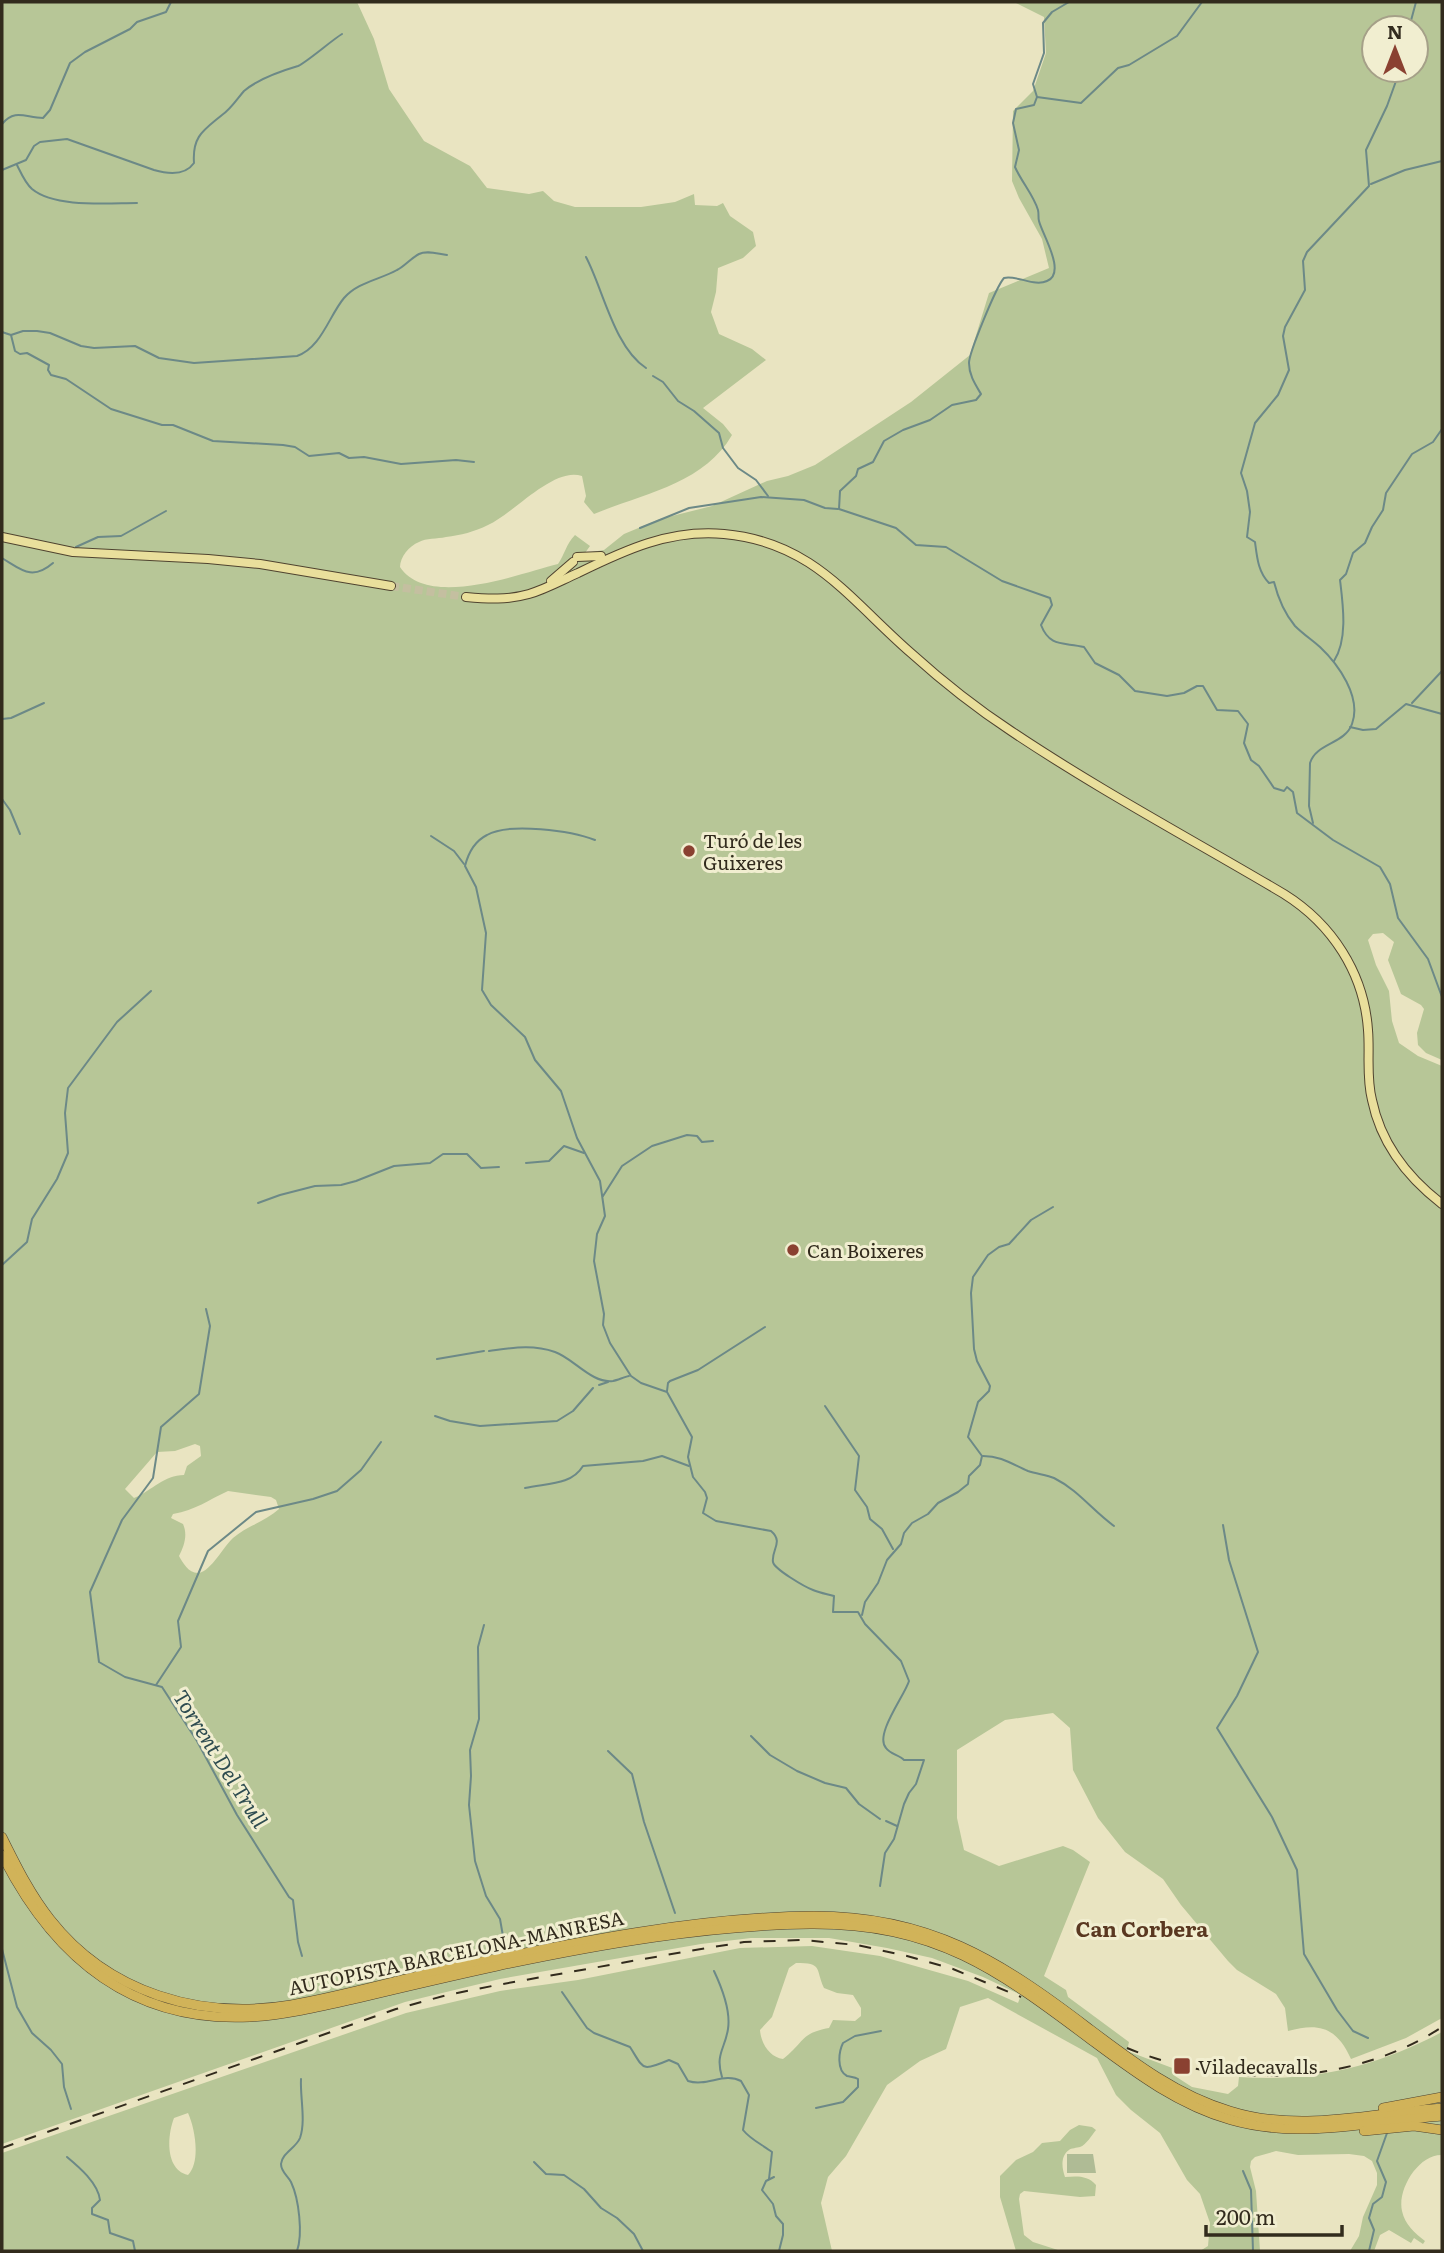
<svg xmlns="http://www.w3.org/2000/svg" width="1444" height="2253" font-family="Literata,serif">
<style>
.green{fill:#b7c697;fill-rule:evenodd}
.cemetery{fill:#afbb95}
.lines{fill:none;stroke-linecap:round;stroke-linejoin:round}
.stream{stroke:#6c8987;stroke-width:2}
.major-tunnel{stroke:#c4bfa0;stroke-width:8;stroke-dasharray:8 4;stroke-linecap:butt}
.major-casing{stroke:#4f432f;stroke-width:10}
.highway-casing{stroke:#4f432f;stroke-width:10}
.major{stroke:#e9df9c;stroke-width:8}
.highway{stroke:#d1b359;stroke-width:9}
.rail{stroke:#322b1d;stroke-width:2;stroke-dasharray:12 12;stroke-linecap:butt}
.poi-dot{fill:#8a4131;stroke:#f1eed0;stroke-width:2.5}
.labels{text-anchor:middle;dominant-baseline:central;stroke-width:6;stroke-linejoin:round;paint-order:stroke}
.poi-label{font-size:19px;fill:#322b1d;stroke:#f1eed0;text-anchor:start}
.street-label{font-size:19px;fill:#322b1d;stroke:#f1eed0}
.water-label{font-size:21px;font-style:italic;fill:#2e4c50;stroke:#f1eed0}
.neighbourhood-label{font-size:21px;font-weight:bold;fill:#5a3821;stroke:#f1eed0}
</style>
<rect width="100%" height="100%" fill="#e9e4c1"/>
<g class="green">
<path d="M2,2H357L374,39L389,89L424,141L470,166L487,188L529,194L543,191L554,201L575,207H641L675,202L694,194L695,205L717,206L723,203L730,216L753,232L756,246L743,258L718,268L716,292L711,312L719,334L752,349L766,360L703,408L723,424L732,435C704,484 642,494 594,514L584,502L586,496L582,476C554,466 513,514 488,525C474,532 461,535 446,537C437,539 426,538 419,542C409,546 400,557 400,567C428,609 518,574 558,564C565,554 566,544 575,535L590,546L585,553L604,550L624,534L660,519L712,506L767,481L788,476L815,465L911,402L970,355L989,293L1049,268L1042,239L1019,198L1012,181L1013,111L1033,91L1046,53L1044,17L1014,2H1442V1060L1426,1053L1418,1045L1417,1033L1424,1009L1421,1005L1401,994L1388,960L1394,942L1383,933L1373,934L1368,940L1376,965L1389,991L1392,1021L1399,1043L1418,1056L1442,1066V2018L1406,2038L1351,2059C1337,2028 1320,2022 1288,2031L1285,2008L1276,1994L1237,1970L1228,1961L1181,1905L1163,1879L1125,1852L1098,1818L1073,1770L1070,1728L1053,1713L1005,1720L957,1750V1818L964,1850L999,1866L1063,1846L1073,1850L1090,1862L1044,1976L1066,1990L1068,1997L1129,2042L1127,2051L1175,2069V2076L1192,2087L1228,2094L1238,2086L1239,2077C1314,2082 1376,2067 1442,2032V2155C1419,2154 1397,2189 1402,2211C1405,2225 1415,2233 1425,2241L1423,2244L1414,2238L1411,2243L1389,2230L1380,2235L1374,2251H1350L1359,2236L1363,2217L1377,2185V2173L1372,2161L1364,2156L1349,2154L1298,2155L1276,2151L1255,2157L1251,2161L1250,2167L1256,2191L1260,2251H1200L1208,2246L1210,2223L1200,2194L1187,2180L1160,2133L1131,2110L1116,2095L1097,2058L988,1998L960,2007L946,2049L920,2061L887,2085L846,2156L828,2177L821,2203L832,2251H2V2153L406,2013L500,1991L578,1980L740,1948L812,1946L880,1956L968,1981L1018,2003L1021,1995L983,1977L932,1958L887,1948L829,1938H751L701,1944L500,1979L405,2002L2,2144ZM1374,28H1416V70H1374ZM195,1444L200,1446L201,1456L187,1466L184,1475C164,1475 153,1490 134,1498L125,1489L157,1452L175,1451ZM228,1491L271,1497L276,1500L279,1509C266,1521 247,1526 233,1538C224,1546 211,1571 199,1573C189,1574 183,1563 179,1556C184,1546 188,1535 183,1524L171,1518L173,1514C196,1510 208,1500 228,1491ZM796,1963C823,1963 815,1968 824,1988L837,1993L853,1995L861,2008V2016L855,2021L833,2020L829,2028C800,2033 804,2043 783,2059C770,2057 761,2044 760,2030L772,2017L789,1968ZM188,2113C195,2128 201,2162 188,2175C165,2170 167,2136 174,2118Z"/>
<path d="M1079,2125L1092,2127L1096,2130C1092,2135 1086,2145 1080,2147C1077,2148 1071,2148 1069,2150C1060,2156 1062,2169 1065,2177C1076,2176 1088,2175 1096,2185L1095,2196L1080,2197L1024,2191L1020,2194L1019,2199L1024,2235L1033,2242L1061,2251H1016L1000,2197V2176L1016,2160L1033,2152L1042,2143L1060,2141L1070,2130Z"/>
</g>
<polygon class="cemetery" points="1067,2154 1093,2154 1096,2173 1067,2173"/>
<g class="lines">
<g class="stream">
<path d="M1069,2L1052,12L1043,23L1044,53L1033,84L1037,97L1034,105L1016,109L1013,123L1019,150L1015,167C1021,181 1034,196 1038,210C1039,214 1038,218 1039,221C1042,234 1067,273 1047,281C1034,287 1018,275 1004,278C996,287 969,353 969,363C969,375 975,384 981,394L976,400L952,405L930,420L903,430L884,441L873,462L858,469L856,476L840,491L839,509L896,528L916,545L946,547L1002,581L1050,598L1052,605L1041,625C1050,648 1064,642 1084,647L1095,663L1119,675L1135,691L1167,696L1184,693L1197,686H1203L1217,710L1238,711L1248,724L1244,743L1251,760L1259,766L1274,788L1284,791L1287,787L1293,792L1297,813L1333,840L1380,867L1390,884L1398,918L1428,959L1442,997"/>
<polyline points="1409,28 1416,2"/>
<polyline points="1037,97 1081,103 1118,68 1129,65 1177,36 1202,2"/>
<path d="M2,124C15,108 26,118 43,118L50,110L70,63L85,52L130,29L137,22L166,12L171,2"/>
<path d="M17,165C21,173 25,183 32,189C55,208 108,203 137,203"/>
<path d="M2,170L26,160L34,146L40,142L67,139L154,170C168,174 185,176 194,163C192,136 204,130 222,115C231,109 237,99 244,91C258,79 281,71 298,66C307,62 332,40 342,34"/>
<polyline points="1371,184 1405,170 1442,161"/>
<path d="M586,257C603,289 614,347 646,368"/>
<polyline points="2,332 11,335 15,351 20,354 27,353 49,365 48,370 51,375 66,379 111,409 162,425 173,425 213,441 283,445 295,447 309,456 339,453 349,458 364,457 401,464 456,460 474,462"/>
<path d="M11,335L23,331H37L50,333L81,346L94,348L135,346L159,358L194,363L297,356C321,348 329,316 344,298C358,282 379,280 397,270C405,266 411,258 419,254C427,250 438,254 447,255"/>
<polyline points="653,376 663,382 678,401 694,411 719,433 723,448 738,468 756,480 768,496"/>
<polyline points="640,528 689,508 761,497 804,500 825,508 838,509"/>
<polyline points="76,547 98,537 121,536 166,511"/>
<path d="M2,558C22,570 32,581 53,563"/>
<path d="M1334,661C1348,639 1343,605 1340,580L1346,574L1353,553L1365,543L1372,527L1383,510L1386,493L1412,454L1433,442L1442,429"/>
<polyline points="1412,703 1442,671"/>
<polyline points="2,719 11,718 44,703"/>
<polyline points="1350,727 1363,730 1376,729 1406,704 1442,714"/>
<polyline points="2,799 10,810 20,834"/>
<path d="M1313,823L1309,806L1310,763C1316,743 1345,744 1352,724C1362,697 1338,664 1320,647C1312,640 1303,634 1295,626C1285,614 1278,598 1274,582L1269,583C1258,572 1257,557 1255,542L1247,537L1250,512L1247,491L1241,473L1255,423L1278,395L1289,370L1283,336L1285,327L1305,290L1303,261L1307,252L1369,186L1366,150L1387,106L1400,70"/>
<polyline points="431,836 454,851 464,864"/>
<path d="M595,840C572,831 509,822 487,835C475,841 468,854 465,866L476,887L486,933L482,990L491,1005L525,1037L535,1060L561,1091L577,1138L600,1181L605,1216L597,1234L594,1261L604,1314L603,1325L610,1343L631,1376L641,1383L667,1392L692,1437L688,1457L693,1477L705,1492L707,1498L703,1513L716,1521L771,1531C784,1542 771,1550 773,1562C774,1569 805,1587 813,1590C820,1593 827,1594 834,1596L833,1612H858L865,1624L901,1661L909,1681C905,1695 874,1735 886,1748C890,1754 899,1755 904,1760H924L916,1784L909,1793L904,1804L894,1839L885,1853L880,1886"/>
<polyline points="526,1163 549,1161 564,1146 584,1153"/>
<polyline points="603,1196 622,1166 652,1146 687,1135 697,1136 702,1142 713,1141"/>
<polyline points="258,1203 280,1195 315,1186 341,1185 356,1181 394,1166 430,1163 443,1154 467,1154 481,1168 499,1167"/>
<polyline points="2,1265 27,1242 32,1219 57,1179 68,1153 65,1113 68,1088 117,1022 151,991"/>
<polyline points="206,1309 210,1326 199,1394 161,1427 153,1478 122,1520 90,1592 99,1662 125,1677 162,1687 197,1741 237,1815 289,1897 293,1900 298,1942 302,1956"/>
<path d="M489,1351C512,1348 532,1344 555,1352C573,1358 592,1384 613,1381C618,1380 624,1377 629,1376"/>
<polyline points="437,1359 484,1351"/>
<polyline points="599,1385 608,1382"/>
<polyline points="667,1391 668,1383 670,1381 698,1370 765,1327"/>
<polyline points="825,1406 859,1456 855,1490 867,1507 870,1519 882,1529 893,1549"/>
<polyline points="435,1416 450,1421 480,1426 557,1421 573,1411 593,1388"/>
<path d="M983,1456C1001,1456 1012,1464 1028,1471C1037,1474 1047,1475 1054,1478C1078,1490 1093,1511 1114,1526"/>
<path d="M525,1488C545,1483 571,1486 583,1466L643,1461L662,1456L689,1466"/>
<polyline points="1223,1525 1229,1560 1258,1652 1237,1696 1217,1728 1272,1817 1297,1870 1304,1954 1337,2010 1353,2031 1368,2038"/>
<polyline points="862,1615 865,1602 878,1583 887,1560 901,1544 904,1533 912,1523 928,1514 938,1503 958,1492 968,1484 969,1476 980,1465 982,1456 968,1437 978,1402 989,1391 990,1386 977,1361 974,1349 971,1293 973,1277 988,1255 999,1247 1009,1244 1031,1220 1053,1207"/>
<polyline points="484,1625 478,1647 479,1719 470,1750 471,1776 469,1805 475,1861 486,1896 500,1919 504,1942"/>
<polyline points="156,1685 181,1647 178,1621 208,1551 256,1512 313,1499 337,1491 361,1470 381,1442"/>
<polyline points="751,1736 770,1755 797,1771 825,1783 846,1788 859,1804 880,1819"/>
<polyline points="608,1751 632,1774 644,1822 675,1913"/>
<polyline points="886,1821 897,1826"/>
<polyline points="2,1949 17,2007 32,2033 51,2050 62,2064 64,2087 71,2109"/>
<path d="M714,1971C722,1988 731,2010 728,2029C725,2049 715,2054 722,2077"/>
<path d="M562,1992L587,2028L594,2033L630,2047C644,2069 641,2072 669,2060L678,2064L688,2081C707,2087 724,2072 741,2081L749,2095L743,2130C751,2140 763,2145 772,2152L769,2179"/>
<path d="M816,2108L843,2102L858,2087V2079C855,2077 851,2077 847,2076C836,2070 839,2051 843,2043L855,2036L881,2031"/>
<path d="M67,2157C79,2167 98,2183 100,2200L92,2208V2214L108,2220L110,2233L133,2241L135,2251"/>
<polyline points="534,2162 546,2174 564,2175 584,2189 601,2208 617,2218 634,2234 643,2251"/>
<polyline points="1243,2171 1251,2190 1253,2251"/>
<polyline points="774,2177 766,2181 762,2190 773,2204 776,2216 783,2224 783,2235 779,2251"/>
<path d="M297,2251C303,2234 299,2199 291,2182C288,2176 281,2172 281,2164C282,2153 296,2148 300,2138C306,2121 300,2097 301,2079"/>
<polyline points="1369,2251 1374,2230 1369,2218 1373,2204 1382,2197 1386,2182 1377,2161 1387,2133"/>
</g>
<polyline class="major-tunnel" points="391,586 466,597"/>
<g class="major-casing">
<g id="major">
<polyline points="2,537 73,552 208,559 260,564 391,586"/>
<polyline points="577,557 601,556"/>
<polyline points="551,581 573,562"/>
<path d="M466,597C488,599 508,600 529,594C546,589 562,580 578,573C625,550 670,529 724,534C813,542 849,599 911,653C942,681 976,708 1011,731C1099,790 1193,840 1284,894C1332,924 1364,973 1368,1030C1370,1053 1366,1077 1372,1100C1381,1144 1407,1177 1442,1204"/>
</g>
</g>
<g class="highway-casing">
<g id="highway">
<path d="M2,1837C16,1865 30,1894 50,1919C108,1993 200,2020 291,2005C348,1995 405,1978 461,1966C575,1942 698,1917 814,1916C929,1916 999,1960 1087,2027C1132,2061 1176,2095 1230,2111C1300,2133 1371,2113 1442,2108"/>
<path d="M2,1855C53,1956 130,2023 250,2017C286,2015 322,2006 358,1998C404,1987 451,1976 497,1966C596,1945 708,1925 810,1924C936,1923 998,1970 1094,2042C1137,2074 1179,2105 1231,2120C1301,2140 1371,2121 1442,2116"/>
<polyline points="1383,2108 1442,2097"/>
<polyline points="1364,2131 1414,2126 1442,2130"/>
</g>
</g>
<use href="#major" class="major"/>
<use href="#highway" class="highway"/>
<g class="rail">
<path d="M1127,2048C1226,2089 1350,2087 1442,2027"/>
<polyline points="2,2148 396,2009 447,1995 497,1985 683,1952 744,1942 802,1940 857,1945 907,1956 953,1969 1021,1997"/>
</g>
</g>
<g class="poi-dot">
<circle cx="689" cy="851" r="7"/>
<circle cx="793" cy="1250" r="7"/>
<rect x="1173" y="2057" width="18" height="18" rx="3.5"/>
</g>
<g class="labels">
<g class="poi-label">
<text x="703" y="840">Turó de les<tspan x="703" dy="22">Guixeres</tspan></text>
<text x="807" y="1250">Can Boixeres</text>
<text x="1198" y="2066">Viladecavalls</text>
</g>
<g class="street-label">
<text transform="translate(456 1952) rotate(-12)">AUTOPISTA BARCELONA-MANRESA</text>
</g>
<g class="water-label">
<text transform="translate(222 1758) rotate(58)">Torrent Del Trull</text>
</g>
<g class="neighbourhood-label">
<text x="1142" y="1927">Can Corbera</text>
</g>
</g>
<rect width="1444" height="2253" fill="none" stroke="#322b1d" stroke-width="7"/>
<g transform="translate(1395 49)"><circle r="33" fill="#f1eed0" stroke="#a5a088" stroke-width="2"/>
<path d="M0-5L12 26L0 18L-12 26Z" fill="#8a4131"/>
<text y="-10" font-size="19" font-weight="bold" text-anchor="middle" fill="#322b1d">N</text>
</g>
<path d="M1206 2225v10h136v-10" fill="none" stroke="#322b1d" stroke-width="3.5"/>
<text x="1216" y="2225" font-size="21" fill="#322b1d" stroke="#f1eed0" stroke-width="5" paint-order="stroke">200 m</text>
</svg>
